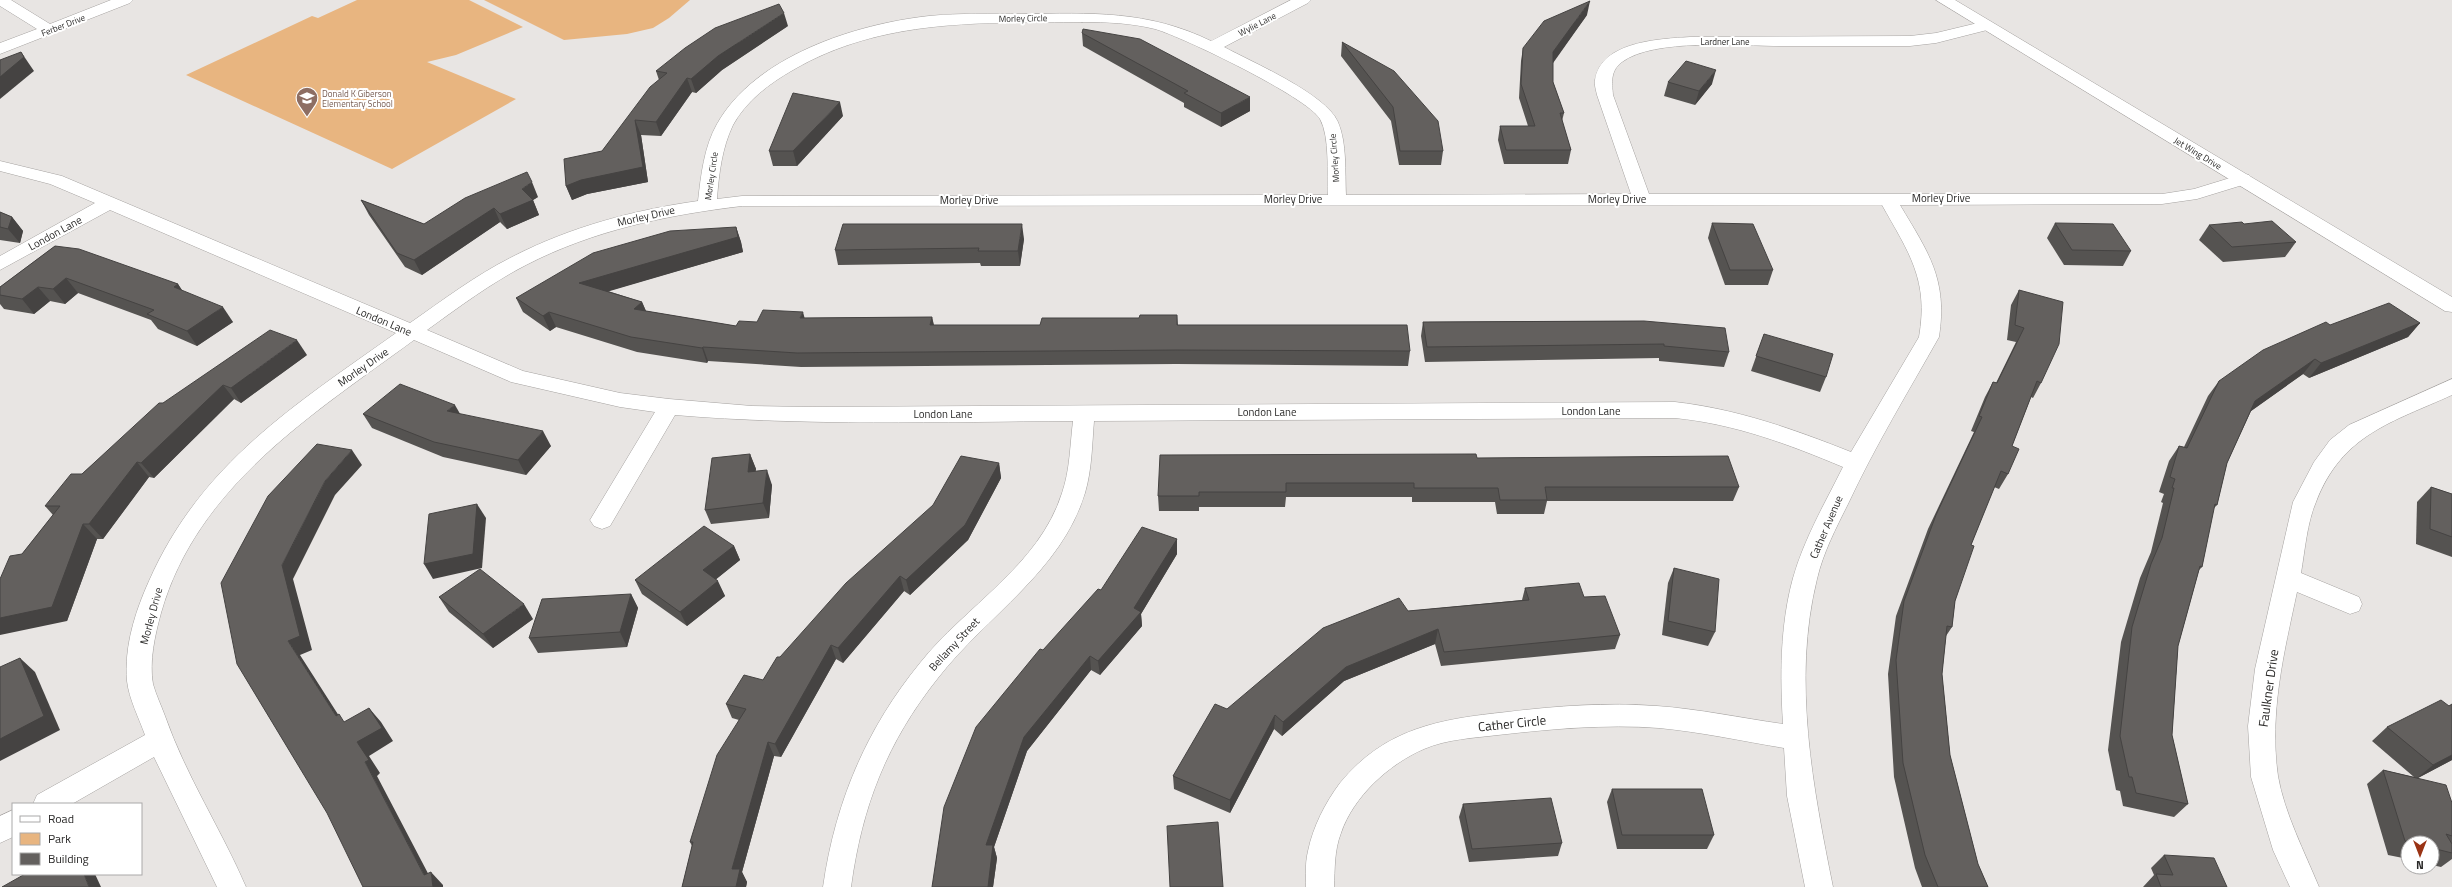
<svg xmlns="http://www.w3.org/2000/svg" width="2452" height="887" font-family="'Titillium Web',sans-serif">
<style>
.green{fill:#e8b580}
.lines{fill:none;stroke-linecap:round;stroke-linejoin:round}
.street-casing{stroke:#a5a2a0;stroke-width:1}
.secondary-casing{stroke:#a5a2a0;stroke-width:1}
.street{fill:#fff;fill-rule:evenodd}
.secondary{fill:#fff;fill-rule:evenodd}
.wall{fill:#555351}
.shaded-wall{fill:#454342}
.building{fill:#63605e;stroke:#454342}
.labels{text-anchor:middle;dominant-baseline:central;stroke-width:4;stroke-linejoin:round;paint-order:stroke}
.far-street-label{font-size:9px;fill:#2a2928;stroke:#fff}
.far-education-label{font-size:9px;fill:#785e54;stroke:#fff;text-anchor:start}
.street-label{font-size:11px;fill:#2a2928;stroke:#fff}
.near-street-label{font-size:13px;fill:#2a2928;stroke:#fff}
</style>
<rect width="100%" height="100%" fill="#e8e5e3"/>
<g class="green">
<polygon points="357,0 469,0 523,27 456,55 427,62 516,99 392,169 186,75 312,16 318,18"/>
<polygon points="484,0 690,0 669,18 653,28 627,34 564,40"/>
</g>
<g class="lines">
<g class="street-casing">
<g id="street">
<polygon points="0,0 11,0 50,24 111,0 133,0 130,3 0,54 0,43 37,29 0,6"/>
<path d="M1291,0H1311L1308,3L1224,47C1252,62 1326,94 1338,122C1347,143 1345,172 1346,195L1631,194L1597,95C1596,90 1594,84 1595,80C1601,41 1660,39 1690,37L1910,36L1936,33L1986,21L1994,26L1991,29L1936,43L1910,46C1867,46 1823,46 1780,46C1740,46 1654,38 1622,62C1610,71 1612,82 1613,95L1649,194H2162L2194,189L2243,174L2249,175L2252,179L2249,183L2197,199L2162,204L1900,205C1928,252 1948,279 1939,337C1908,392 1875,446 1848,504C1836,528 1823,553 1817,579C1792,680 1813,788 1833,887H1805L1787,796L1784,748C1742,741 1701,732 1659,728C1605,724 1551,729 1498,735C1474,738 1447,739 1424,749C1389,764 1353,797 1341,833C1334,851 1335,869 1334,887H1306C1306,875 1305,863 1308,851C1313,827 1325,803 1340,783C1385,728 1440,719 1507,712C1557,706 1607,702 1657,706C1699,709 1741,718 1783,724C1780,677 1780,625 1793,578C1804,539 1825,503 1843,467C1788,444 1735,424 1675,418L1094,421C1092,445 1092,469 1085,493C1061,572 986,616 938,678C887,742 862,806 851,887H823C835,803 866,729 920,663C965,606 1039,566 1062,493C1070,470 1070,445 1073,421C940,422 807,426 675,415L610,526L602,529L594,526L590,520L655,412L620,407L511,382L414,340C313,414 197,486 161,613C155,635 149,661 153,684C156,695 161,705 165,716C186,776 221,829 246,887H217L154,757L72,804H33L37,795L145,735C139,718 129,699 127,681C124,647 135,612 149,581C201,463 295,405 396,333L110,210L0,270V256L95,203L50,184L0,171V161L62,176L410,323C443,300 476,275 512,257C570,227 634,210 698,201C701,175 704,147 717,124C755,56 856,24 929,16C960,13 991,14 1022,14C1090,13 1148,10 1211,41ZM1082,22C1107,22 1131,23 1155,29C1183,37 1307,97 1320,119C1330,137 1327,174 1328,195L742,196L717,199C719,173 722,148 733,125C746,101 770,83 793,70C882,18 983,23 1082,22ZM1882,205C1909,253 1929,280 1919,337L1851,452C1793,429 1737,409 1675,402L812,407L752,406L669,399L620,393L523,371L427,330C459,307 491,283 526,265C594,230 667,215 742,206Z"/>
<path d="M2452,379V395C2393,422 2342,434 2316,502C2307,523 2305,550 2301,573L2359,597L2362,604L2359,611L2350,614L2297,592C2284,653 2269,713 2278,776C2284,812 2305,853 2319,887H2290L2273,850L2251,777L2248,726L2255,669L2293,502L2314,462L2330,440L2349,425Z"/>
<polygon points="13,810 13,837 0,843 0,816"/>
</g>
</g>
<g class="secondary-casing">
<polygon id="secondary" points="1936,0 1955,0 2452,297 2452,312 2445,311"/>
</g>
<use href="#street" class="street"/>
<use href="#secondary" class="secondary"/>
</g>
<g class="wall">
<polygon points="1587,15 1553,62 1553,82 1564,113 1562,121 1571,150 1568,164 1504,164 1498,140 1500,126 1528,126 1519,98 1521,61 1523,48"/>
<polygon points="788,26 722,70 696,93 692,92 661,136 641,135 648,182 587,194 572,200 566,186 602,151 659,80 656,71"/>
<polygon points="1082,33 1250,111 1221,127 1184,107 1184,103 1083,46"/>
<polygon points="1342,42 1443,151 1441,165 1399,165 1391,121 1341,56"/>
<polygon points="1668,82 1712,84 1695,105 1664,96"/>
<polygon points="843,116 797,166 773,166 769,151"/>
<polygon points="538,197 533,200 539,215 507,229 500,222 422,275 405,267 369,215 361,200 424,224"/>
<polygon points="0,212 12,217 23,231 20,243 0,240"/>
<polygon points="1712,223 1773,270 1768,285 1725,285 1708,238"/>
<polygon points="2055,223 2131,251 2123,266 2064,265 2047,238"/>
<polygon points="2209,225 2296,242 2285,257 2223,262 2199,240"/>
<polygon points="736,227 741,242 743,252 608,291 642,302 646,311 736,326 757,322 805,318 932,317 934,325 1040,325 1139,318 1177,315 1178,325 1410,351 1408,366 1176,364 801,367 708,361 707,363 637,352 556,327 550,331 523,312 516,298"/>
<polygon points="1024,239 1020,266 981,266 980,263 838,265 835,250"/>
<polygon points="55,246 178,284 182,291 233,322 197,346 158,329 151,320 78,293 65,304 50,301 34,314 4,309 0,304 0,287"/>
<polygon points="2019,290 2041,383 2033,398 2031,397 2012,446 2008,474 1999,489 1994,487 1971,545 1955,601 1952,627 1946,636 1942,674 1950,755 1978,864 1988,887 1922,887 1915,868 1894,777 1888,674 1896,616 1928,529 1974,432 1971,431 1985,397 1993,382 1996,383 2016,342 2007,340 2011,305"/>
<polygon points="1644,321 1729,352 1724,367 1659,361 1659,358 1425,362 1421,336 1423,322"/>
<polygon points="2420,323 2408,337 2309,378 2303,374 2251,411 2227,463 2217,505 2214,508 2202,567 2199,570 2178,646 2172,735 2188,804 2174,817 2123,806 2120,791 2116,790 2108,750 2121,642 2140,578 2151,552 2163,503 2161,502 2164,494 2159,492 2169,461 2179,446 2184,447 2208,396 2219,381 2330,325"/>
<polygon points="1764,334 1826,377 1820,392 1751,371"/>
<polygon points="307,355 241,403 234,399 154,478 149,477 103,539 97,539 67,621 22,554 53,515 45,506 163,403"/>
<polygon points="363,414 460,414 551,446 526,475 443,457 372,428"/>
<polygon points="750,454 756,469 755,471 772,485 769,518 711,524 705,510"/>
<polygon points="1477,458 1739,487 1733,501 1547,501 1544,514 1497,514 1495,502 1412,502 1412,497 1286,497 1285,507 1199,507 1199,511 1159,511 1158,496"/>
<polygon points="999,463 1001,478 968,540 910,595 904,591 843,663 836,659 781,757 774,756 742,872 747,882 746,887 682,887 692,846 690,842 739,720 732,718 726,704 763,680 780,657"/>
<polygon points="2431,487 2452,494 2452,557 2416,544 2417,502"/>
<polygon points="1177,539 1177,554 1141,614 1142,626 1100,675 1091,670 1027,751 994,847 997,858 993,887 932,887 1043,650"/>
<polygon points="734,546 740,560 716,579 725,596 687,626 642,594 635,580"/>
<polygon points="1674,568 1715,632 1708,646 1662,635 1668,583"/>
<polygon points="1525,588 1584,597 1620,635 1615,649 1441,666 1435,644 1344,681 1282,736 1274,729 1230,813 1174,789 1173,776 1227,709 1408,611 1522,600"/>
<polygon points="631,594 638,608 627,647 538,653 529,638"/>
<polygon points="439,597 533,619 493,648 449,612"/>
<polygon points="2452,704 2452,760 2418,778 2452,803 2452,859 2441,867 2432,865 2432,843 2408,843 2408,859 2388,855 2367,784 2383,770 2414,777 2372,741 2387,727 2449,706"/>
<polygon points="1612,789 1714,835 1707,849 1617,849 1607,802"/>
<polygon points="1463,804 1562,843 1558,856 1469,862 1459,817"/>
<polygon points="2164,855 2227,887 2143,887 2154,875 2151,868"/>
</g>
<g class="shaded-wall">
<polygon points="1590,1 1587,15 1551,66 1553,52"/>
<polygon points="784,13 788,26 722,70 696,93 691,79 718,56"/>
<polygon points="21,52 34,71 0,99 0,77"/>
<polygon points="1716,70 1712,84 1695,105 1699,91"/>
<polygon points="687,78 692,92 661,136 656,122"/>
<polygon points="1250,97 1250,111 1221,127 1221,113"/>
<polygon points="840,102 843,116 797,166 793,151"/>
<polygon points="635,120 641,135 648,182 587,194 572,200 566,186"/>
<polygon points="532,182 538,197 533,200 539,215 507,229 500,214 522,189"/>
<polygon points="494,208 500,222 422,275 414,260"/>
<polygon points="12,217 23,231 20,243 8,229"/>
<polygon points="1022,224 1024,239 1020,266 1018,251"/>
<polygon points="736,227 741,242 743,252 586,298 579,283"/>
<polygon points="66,278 78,293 65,304 53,289"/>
<polygon points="178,284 188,299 174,287"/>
<polygon points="38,287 50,301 34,314 22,299"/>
<polygon points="642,302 648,316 634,309"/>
<polygon points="223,307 233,322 197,346 187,331"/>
<polygon points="549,312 556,327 550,331 543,316"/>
<polygon points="803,312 807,327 800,318"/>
<polygon points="932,317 935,332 930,325"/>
<polygon points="2420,323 2408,337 2309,378 2321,363"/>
<polygon points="297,340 307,355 241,403 231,388"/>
<polygon points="703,347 708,361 707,363 702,348"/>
<polygon points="2315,359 2303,374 2244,416 2255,401"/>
<polygon points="223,385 234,399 154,478 141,463"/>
<polygon points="455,405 463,419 447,411"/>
<polygon points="543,431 551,446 526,475 518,460"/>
<polygon points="352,450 362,465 335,495 293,579 312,650 300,655 348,730 336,716 288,641 282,565 325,481"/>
<polygon points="750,454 756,469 754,487 748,472"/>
<polygon points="137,462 149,477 103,539 89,524"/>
<polygon points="999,463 1001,478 968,540 910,595 906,580"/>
<polygon points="767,470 772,485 769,518 763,503"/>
<polygon points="477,504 486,518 482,568 433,579 424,564"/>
<polygon points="83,524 97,539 67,621 0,635 0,618"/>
<polygon points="1177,539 1177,554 1141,614 1142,626 1100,675 1098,661 1134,608"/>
<polygon points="734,546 740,560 709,585 703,570"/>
<polygon points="900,576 904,591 843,663 838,648"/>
<polygon points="718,581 725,596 687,626 680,612"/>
<polygon points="631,594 638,608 627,647 620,632"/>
<polygon points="524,604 533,619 493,648 483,634"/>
<polygon points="1438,629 1435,644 1344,681 1282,736 1283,722 1346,667"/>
<polygon points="831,645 836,659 781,757 775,744"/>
<polygon points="1090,656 1091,670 1027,751 994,847 997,858 993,887 988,887 986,845 1024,737"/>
<polygon points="20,658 35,672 60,730 0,761 0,739"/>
<polygon points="369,708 381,722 393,741 369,756 380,773 377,776 432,881 431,872 443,885 443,887 433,887 424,875 365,762 357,742"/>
<polygon points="1275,715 1274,729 1230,813 1230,800"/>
<polygon points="768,742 774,756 742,872 747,882 746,887 736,887 732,869"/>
<polygon points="2452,755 2452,760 2416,779 2433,765"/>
<polygon points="84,874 95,874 101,887 89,887"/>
</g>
<g class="building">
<polygon points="1590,1 1553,52 1553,82 1564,113 1560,113 1571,150 1506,150 1500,126 1535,126 1521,84 1523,48 1544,21"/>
<polygon points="779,4 784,13 718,56 691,79 687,78 656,122 635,120 643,167 581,180 566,186 564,159 602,151 650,87 667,73 656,71 685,48 715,28"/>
<polygon points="1083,29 1140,39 1250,97 1221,113 1184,93 1188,91 1082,33"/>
<polygon points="1342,42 1394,71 1438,121 1443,151 1400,151 1393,107"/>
<polygon points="21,52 24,57 0,77 0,60"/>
<polygon points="1686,61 1716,70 1699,91 1668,82"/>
<polygon points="793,93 840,102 793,151 769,151"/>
<polygon points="527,172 532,182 522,189 533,200 500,214 494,208 414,260 397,253 361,200 424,224 465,198"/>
<polygon points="0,212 12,217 8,229 0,227"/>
<polygon points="2272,221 2296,242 2232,247 2209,225 2242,222 2244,224"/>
<polygon points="1712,223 1753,224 1773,270 1730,270"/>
<polygon points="2055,223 2113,224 2131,251 2072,250"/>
<polygon points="843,224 1022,224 1018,251 978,251 979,248 835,250"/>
<polygon points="736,227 738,237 579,283 642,302 634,309 736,326 739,321 757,322 763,310 803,312 800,318 932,317 930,325 1040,325 1042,318 1139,318 1140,315 1177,315 1177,325 1407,325 1410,351 1176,350 797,353 703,347 702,348 631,337 549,312 543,316 516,298 593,253 670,231"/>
<polygon points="55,246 79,249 178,284 174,287 223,307 187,331 147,314 154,310 66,278 53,289 38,287 22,299 0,295 0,287"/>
<polygon points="2019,290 2063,302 2059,344 2041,383 2037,381 2012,446 2019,449 2008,474 2001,471 1971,545 1974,546 1955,601 1952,627 1947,626 1942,674 1950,755 1978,864 1988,887 1938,887 1925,855 1903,763 1896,660 1904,601 1936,515 1982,417 1979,416 1993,382 1997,383 2024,328 2015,325"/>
<polygon points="2389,303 2420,323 2321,363 2315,359 2255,401 2227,463 2217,505 2215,504 2202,567 2200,566 2178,646 2172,735 2188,804 2136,793 2132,777 2129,777 2120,736 2132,627 2151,564 2162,538 2174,488 2172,488 2175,479 2170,477 2179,446 2187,448 2219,381 2263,350 2326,322 2330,325"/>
<polygon points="1644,321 1725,328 1729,352 1664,346 1664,344 1427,347 1423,322"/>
<polygon points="270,330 297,340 231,388 223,385 141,463 137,462 89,524 83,524 52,607 0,618 0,579 10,556 22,554 60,506 45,506 71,474 82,474 159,403 163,403"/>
<polygon points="1764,334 1833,354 1826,377 1756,356"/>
<polygon points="400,384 455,405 447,411 543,431 518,460 434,442 363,414"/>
<polygon points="317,444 352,450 325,481 282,565 300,636 288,641 336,716 339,714 344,722 369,708 382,728 357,742 369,760 365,762 424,875 431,872 433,887 363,887 327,813 237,664 221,583 268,496"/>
<polygon points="750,454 748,472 767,470 763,503 705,510 712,458"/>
<polygon points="1476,454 1477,458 1728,456 1739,487 1545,487 1547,500 1500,500 1498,488 1414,488 1414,483 1286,483 1286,492 1199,492 1199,496 1158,496 1160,455"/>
<polygon points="961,456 999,463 965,525 906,580 900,576 838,648 831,645 775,744 768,742 732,869 740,869 736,887 682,887 693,842 690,842 717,755 746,709 726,704 744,675 763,680 777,657 780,657 846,583 933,505"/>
<polygon points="2431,487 2452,494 2452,537 2430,529"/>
<polygon points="477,504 473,554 424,564 429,514"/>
<polygon points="704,526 734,546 703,570 718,581 680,612 635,580"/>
<polygon points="1142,527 1177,539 1134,608 1141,612 1098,661 1090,656 1024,737 986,845 993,845 988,887 932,887 944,807 976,727 1040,649 1043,650 1098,589 1101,590"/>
<polygon points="1674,568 1719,579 1715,632 1668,621"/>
<polygon points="480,569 524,604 483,634 439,597"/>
<polygon points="1579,583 1584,597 1605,596 1620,635 1444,652 1438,629 1346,667 1283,722 1275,715 1230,800 1173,776 1215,704 1227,709 1323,628 1399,598 1408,611 1529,600 1525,588"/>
<polygon points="631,594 620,632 529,638 542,599"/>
<polygon points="20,658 44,716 0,739 0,667"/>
<polygon points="2441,700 2449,706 2452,704 2452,755 2433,765 2387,727"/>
<polygon points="2383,770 2446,785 2452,803 2452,836 2446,834 2452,844 2452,853 2432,848 2432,843 2412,843 2405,841"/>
<polygon points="1612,789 1702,789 1714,835 1622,835"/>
<polygon points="1551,798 1562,843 1472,849 1463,804"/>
<polygon points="1218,822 1223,887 1170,887 1167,826"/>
<polygon points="2164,855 2214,858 2227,887 2161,887 2156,874 2173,875"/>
<polygon points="25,874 84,874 89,887 2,887"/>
</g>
<defs>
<g id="school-pin" transform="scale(1.15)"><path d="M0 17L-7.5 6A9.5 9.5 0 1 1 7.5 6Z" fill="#8d6e63" stroke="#fff"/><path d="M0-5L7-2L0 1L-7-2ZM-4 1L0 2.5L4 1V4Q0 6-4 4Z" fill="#fff"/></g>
</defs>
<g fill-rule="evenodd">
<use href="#school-pin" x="307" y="98"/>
</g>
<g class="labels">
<g class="far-street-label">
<text transform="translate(1023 18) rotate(-1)">Morley Circle</text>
<text transform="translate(1257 24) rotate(-27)">Wylie Lane</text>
<text transform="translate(63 25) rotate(-21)">Ferber Drive</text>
<text x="1725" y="41">Lardner Lane</text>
<text transform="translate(2198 153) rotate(31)">Jet Wing Drive</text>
<text transform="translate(1334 158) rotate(-94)">Morley Circle</text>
<text transform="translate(711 176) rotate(-82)">Morley Circle</text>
</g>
<g class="far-education-label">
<text x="322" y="93">Donald K Giberson<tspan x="322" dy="10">Elementary School</tspan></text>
</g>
<g class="street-label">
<text x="1941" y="198">Morley Drive</text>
<text x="1293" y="199">Morley Drive</text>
<text x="1617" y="199">Morley Drive</text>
<text x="969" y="200">Morley Drive</text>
<text transform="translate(646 216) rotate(-13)">Morley Drive</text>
<text transform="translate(55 233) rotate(-29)">London Lane</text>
<text transform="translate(384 321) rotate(23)">London Lane</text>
<text transform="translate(363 367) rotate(-35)">Morley Drive</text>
<text x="1591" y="411">London Lane</text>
<text x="1267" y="412">London Lane</text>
<text x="943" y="414">London Lane</text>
<text transform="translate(1826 527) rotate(-67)">Cather Avenue</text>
<text transform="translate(151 616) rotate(-75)">Morley Drive</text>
<text transform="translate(954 644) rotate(-47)">Bellamy Street</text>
</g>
<g class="near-street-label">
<text transform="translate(2268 688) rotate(-82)">Faulkner Drive</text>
<text transform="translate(1512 723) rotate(-6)">Cather Circle</text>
</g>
</g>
<rect x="12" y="803" width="130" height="72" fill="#ffffff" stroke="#aaa9a9"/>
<rect x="20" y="816" width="20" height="6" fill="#ffffff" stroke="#aaa9a9"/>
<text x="48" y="823" font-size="12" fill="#2a2928">Road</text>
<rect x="20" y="833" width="20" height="12" fill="#e8b580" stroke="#aaa9a9"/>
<text x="48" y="843" font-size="12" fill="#2a2928">Park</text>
<rect x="20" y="853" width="20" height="12" fill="#63605e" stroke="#aaa9a9"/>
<text x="48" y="863" font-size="12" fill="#2a2928">Building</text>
<g transform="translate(2420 855) rotate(180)"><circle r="19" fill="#ffffff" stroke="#aaa9a9"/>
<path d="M0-3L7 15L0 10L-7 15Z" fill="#9a3314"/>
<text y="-6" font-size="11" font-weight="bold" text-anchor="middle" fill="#2a2928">N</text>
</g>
</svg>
